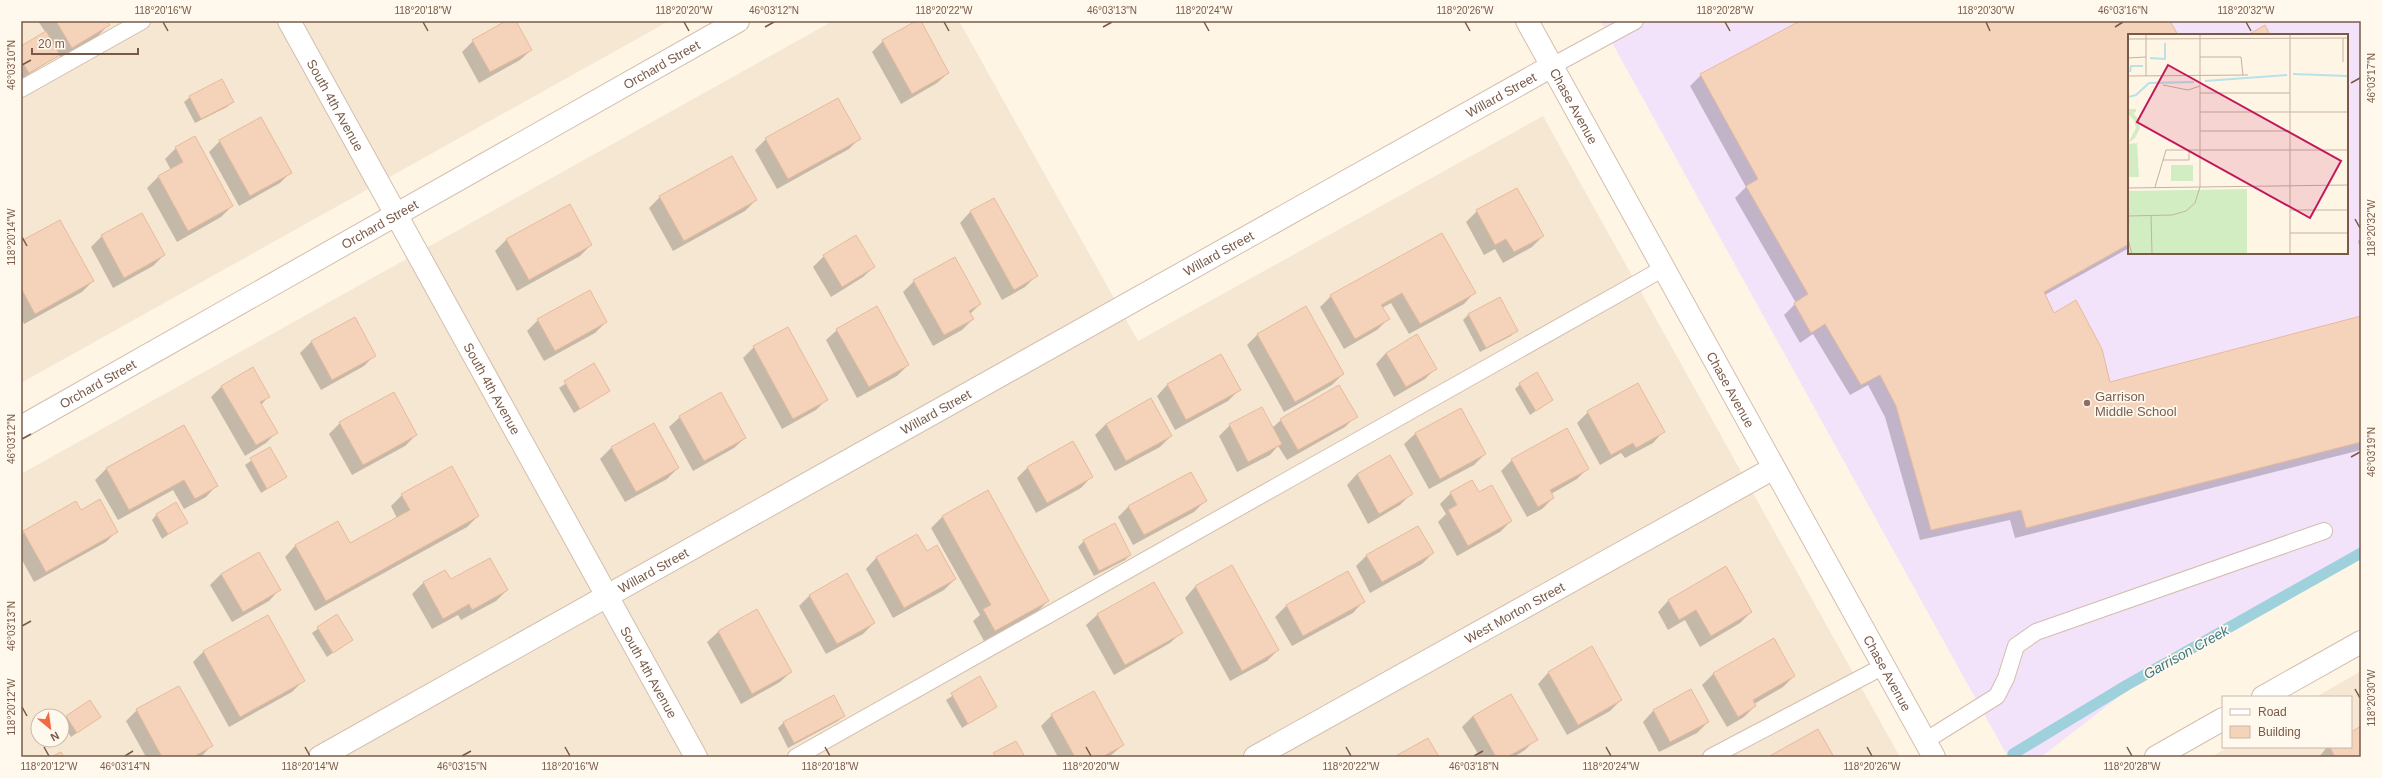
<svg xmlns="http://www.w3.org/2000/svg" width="2382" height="778" font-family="Arial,sans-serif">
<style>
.residential{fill:#f6e7d3;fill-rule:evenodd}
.education{fill:#f2e2fa;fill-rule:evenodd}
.shadow{fill:#0003}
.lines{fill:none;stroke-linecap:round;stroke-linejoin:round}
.stream{stroke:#9ed1dc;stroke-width:11}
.building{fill:#f5d3bb;stroke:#e9b99a}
.service-casing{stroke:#d3bead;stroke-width:18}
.minor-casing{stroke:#d3bead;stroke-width:24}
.tertiary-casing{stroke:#d3bead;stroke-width:24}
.service{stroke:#fff;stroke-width:16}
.minor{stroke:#fff;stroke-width:22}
.tertiary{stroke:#fff;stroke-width:22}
.ticks{fill:none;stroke:#795a48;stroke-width:1.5}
.education-dot{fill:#8d6e63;stroke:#fff8ed;stroke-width:1.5}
.labels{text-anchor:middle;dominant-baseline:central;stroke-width:3.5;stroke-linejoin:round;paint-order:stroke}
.street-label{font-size:13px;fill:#795a48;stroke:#fff8ed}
.education-label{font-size:13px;fill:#785e54;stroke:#fff8ed;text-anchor:start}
.water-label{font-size:14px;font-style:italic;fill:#3d7987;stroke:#fff8ed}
.inset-river{fill:none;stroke:#b8e1e9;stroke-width:2}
.inset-road{fill:none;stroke:#c5b2a1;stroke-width:1}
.view{fill:#c2185b;fill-opacity:0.15;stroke:#c2185b;stroke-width:2}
.inset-edge{fill:none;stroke:#795a48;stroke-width:2}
.neatline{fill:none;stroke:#795a48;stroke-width:1.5}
.ticks-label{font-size:10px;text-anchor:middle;fill:#795a48}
</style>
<rect width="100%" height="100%" fill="#fef5e5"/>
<g class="residential">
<polygon points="21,21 669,21 21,383"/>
<path d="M833,21H959L1138,341L1543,116L1900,757H21V474ZM38,716H62V740H38Z"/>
<polygon points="2361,671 2361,757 2211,757 2228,747 2351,747 2351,697 2316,697"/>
</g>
<path class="education" d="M1600,21H2361V554L2134,685L2041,757H2008ZM2129,35H2347V253H2129Z"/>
<g class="shadow">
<polygon points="38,21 106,21 108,25 98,36 61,58 59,55 23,78 21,74 21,47 46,33"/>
<polygon points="508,21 515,21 531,50 520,60 479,83 462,52 473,41"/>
<polygon points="920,21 948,73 937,83 901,104 872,52 883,41"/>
<polygon points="1802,21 2169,21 2177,35 2129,35 2129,248 2045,295 2053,314 2110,383 2361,317 2361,450 2015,538 2010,520 1920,540 1885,417 1868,385 1850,395 1813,334 1800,343 1784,315 1796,303 1735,198 1746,187 1690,86 1701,75"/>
<polygon points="190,97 233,102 227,107 195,123 184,102"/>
<polygon points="194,138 232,206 221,217 177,242 147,188 158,177 171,170 165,159 176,148"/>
<polygon points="860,138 849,149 777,189 755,150 766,139"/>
<polygon points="220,141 290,173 280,183 239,206 209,152"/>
<polygon points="660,197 756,200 745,211 673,251 649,208"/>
<polygon points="569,205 591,245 580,256 517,291 495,251 506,240"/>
<polygon points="1477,211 1543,236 1532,247 1503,263 1495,249 1484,255 1466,222"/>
<polygon points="970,212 1036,276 1025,287 1002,300 960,223"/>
<polygon points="141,214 164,255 153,266 113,288 91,247 102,236"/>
<polygon points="1442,234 1474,293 1464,304 1409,334 1391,303 1382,308 1388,319 1377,330 1344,349 1320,307 1331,296"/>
<polygon points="855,236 874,267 863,277 831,297 813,267 824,256"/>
<polygon points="2361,238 2361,254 2358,241"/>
<polygon points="21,243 93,281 82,292 24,324 21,318"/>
<polygon points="914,281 980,304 970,314 973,319 962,330 933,346 903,292"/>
<polygon points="1468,315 1516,330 1511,336 1480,352 1463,320"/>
<polygon points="354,318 375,355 364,366 321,390 300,353 311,342"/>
<polygon points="538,320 606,322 595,333 544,361 527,331"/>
<polygon points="788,328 827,399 816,410 782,429 743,358 754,347"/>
<polygon points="837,330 908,365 897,376 857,398 826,340"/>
<polygon points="1258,334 1343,374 1332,385 1284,412 1247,345"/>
<polygon points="1386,353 1436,368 1425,379 1394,397 1376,364"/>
<polygon points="1221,356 1239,390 1228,401 1175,430 1157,396 1167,385"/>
<polygon points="594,365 609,390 574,413 559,388"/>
<polygon points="1520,384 1552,400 1530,415 1515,389"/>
<polygon points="222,386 269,396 261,405 277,432 266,443 245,456 211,397"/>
<polygon points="1151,400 1171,436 1160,447 1115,471 1095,435 1106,424"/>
<polygon points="1588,412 1663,432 1653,443 1625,458 1621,453 1600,465 1577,423"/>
<polygon points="1356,416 1345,427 1287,460 1278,446 1270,455 1237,472 1219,436 1230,425 1272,428 1281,420"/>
<polygon points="680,417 745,438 734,448 693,471 669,427"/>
<polygon points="340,423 416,435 405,446 352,475 329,434"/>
<polygon points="654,424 678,468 667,479 625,502 600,459 611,448"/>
<polygon points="183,427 216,486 206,497 184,509 173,490 118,520 95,480 106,469"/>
<polygon points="1415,434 1485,454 1474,465 1429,489 1404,444"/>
<polygon points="269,448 286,477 261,493 245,465"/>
<polygon points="1512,460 1588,468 1577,479 1551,494 1553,498 1542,509 1527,517 1501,471"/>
<polygon points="1027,468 1091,477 1081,488 1036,513 1017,478"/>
<polygon points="1357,474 1411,494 1400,505 1368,524 1347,485"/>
<polygon points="987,492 1048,601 1037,612 984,641 973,621 980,615 931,528 942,517"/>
<polygon points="1451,493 1479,493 1511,521 1500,532 1457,556 1438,522 1446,514 1440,504"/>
<polygon points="402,495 478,516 467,527 315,611 285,557 295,546 338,523 350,544 397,518 391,506"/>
<polygon points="1205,501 1194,512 1133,545 1118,517 1129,506"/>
<polygon points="81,511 117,531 106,542 34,582 21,558 21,534"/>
<polygon points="157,514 186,522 162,539 152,520"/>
<polygon points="917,536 926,553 955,579 944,590 893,618 866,569 876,558"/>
<polygon points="1084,541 1130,555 1125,560 1094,576 1078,547"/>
<polygon points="258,553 279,590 269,601 232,622 210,585 221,574"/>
<polygon points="1433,553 1422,564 1370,593 1356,566 1367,555"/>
<polygon points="1232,567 1278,650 1267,661 1230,681 1185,598 1195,587"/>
<polygon points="1726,568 1751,612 1740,623 1700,647 1685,620 1668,630 1658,612 1668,601"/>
<polygon points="445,571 450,581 507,590 496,601 461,620 458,615 432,629 412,594 423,583"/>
<polygon points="1347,572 1363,602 1353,613 1292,646 1275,617 1286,606"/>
<polygon points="1154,583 1181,633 1170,643 1114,675 1086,625 1097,615"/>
<polygon points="810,595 874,623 863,634 826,654 799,606"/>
<polygon points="757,610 791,672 780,682 741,704 707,642 718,632"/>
<polygon points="337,615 352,639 327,657 312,633"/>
<polygon points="1773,640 1794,676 1783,687 1754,704 1755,706 1744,717 1727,727 1702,685 1713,674"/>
<polygon points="204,651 303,681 292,692 229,727 193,662"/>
<polygon points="1548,673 1621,700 1610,711 1567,735 1538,684"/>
<polygon points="980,678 996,706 962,728 946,700"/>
<polygon points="179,687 211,746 201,757 146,757 126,721 137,710"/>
<polygon points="833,696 844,716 838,721 788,748 778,728 783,723"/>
<polygon points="1653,711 1708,722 1697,733 1659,752 1643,722"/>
<polygon points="1052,715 1123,745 1109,757 1058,757 1041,726"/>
<polygon points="1473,716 1536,739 1525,750 1514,757 1480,757 1462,727"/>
<polygon points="67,717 100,717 71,737 62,723"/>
<polygon points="2361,727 2361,757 2319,757 2327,747 2351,747 2351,733"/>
</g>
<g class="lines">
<polyline class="stream" points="2013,754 2127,685 2361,553"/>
</g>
<g class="building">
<polygon points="56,21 107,21 110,25 72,48"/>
<polygon points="506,21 516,21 532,50 490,72 472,40"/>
<polygon points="916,21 921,21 949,73 912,94 882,40"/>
<polygon points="1800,21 2170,21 2178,35 2129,35 2129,244 2044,292 2054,313 2076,300 2102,349 2110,382 2361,316 2361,442 2026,528 2021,510 1931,530 1896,406 1880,375 1861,385 1825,324 1811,333 1794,303 1808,294 1746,186 1758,179 1700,74"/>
<polygon points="2265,25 2270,35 2248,35"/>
<polygon points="46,31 60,55 29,73 21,60 21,46"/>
<polygon points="222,79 234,102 201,119 189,96"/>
<polygon points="838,98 861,139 788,179 765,138"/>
<polygon points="261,117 292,173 250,196 219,140"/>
<polygon points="195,136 233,206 188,231 158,176 183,162 175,147"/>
<polygon points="732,156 757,200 684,241 659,196"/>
<polygon points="1517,188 1544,236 1514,252 1506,239 1495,245 1476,210"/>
<polygon points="994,198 1038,276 1014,290 970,211"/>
<polygon points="570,204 592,245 529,280 506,239"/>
<polygon points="142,213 165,255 124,278 101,235"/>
<polygon points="60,220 94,281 35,314 21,288 21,241"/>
<polygon points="1442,233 1476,293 1420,324 1402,293 1381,305 1390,319 1355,339 1330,295"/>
<polygon points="856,235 875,267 842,287 823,255"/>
<polygon points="955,257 981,304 969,311 974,319 944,335 913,280"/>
<polygon points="590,290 607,322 555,351 537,319"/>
<polygon points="1500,297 1518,331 1486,348 1468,314"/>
<polygon points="877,306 909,365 869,387 836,329"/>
<polygon points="1306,306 1344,374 1295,402 1257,334"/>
<polygon points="355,317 376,356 332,380 311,341"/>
<polygon points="788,327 828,400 793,419 753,346"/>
<polygon points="1417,334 1437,369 1406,387 1386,353"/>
<polygon points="1221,354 1241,390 1186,420 1167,384"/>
<polygon points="594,363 610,391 580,409 564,381"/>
<polygon points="253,367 270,397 260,402 278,433 256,445 221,386"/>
<polygon points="1537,372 1553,400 1536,411 1519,383"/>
<polygon points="1638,383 1665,432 1636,448 1633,443 1611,455 1587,411"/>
<polygon points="1339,385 1358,417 1298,450 1280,419"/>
<polygon points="394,392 417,435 363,465 339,422"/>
<polygon points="721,392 746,438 704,461 679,416"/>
<polygon points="1151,398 1172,436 1126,461 1106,424"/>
<polygon points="1262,407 1282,444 1248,462 1229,424"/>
<polygon points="1461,408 1486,454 1440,479 1415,433"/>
<polygon points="654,423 679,468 636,492 611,447"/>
<polygon points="184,425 218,486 195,499 184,480 129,510 106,468"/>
<polygon points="1567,428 1589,469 1550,490 1554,498 1538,507 1511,459"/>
<polygon points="1073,441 1093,477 1047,503 1027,467"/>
<polygon points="270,447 287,477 267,489 250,458"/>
<polygon points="1390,455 1413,494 1379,514 1357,474"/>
<polygon points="452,466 479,516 326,601 295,545 338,521 350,543 410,510 401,494"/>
<polygon points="1191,472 1207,501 1144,535 1128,506"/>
<polygon points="1472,480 1479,492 1492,485 1512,521 1468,546 1448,510 1457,505 1450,492"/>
<polygon points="988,490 1049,601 995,631 983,609 991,605 942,516"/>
<polygon points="100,499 118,532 46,572 23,531 76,501 81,510"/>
<polygon points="176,502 188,523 168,534 156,514"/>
<polygon points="1115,523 1131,555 1099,571 1083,540"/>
<polygon points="1418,526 1434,553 1382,582 1366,555"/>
<polygon points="917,534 927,551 937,545 956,579 904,608 876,557"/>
<polygon points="259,552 281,590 243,612 221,574"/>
<polygon points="490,558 508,590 472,610 469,604 443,619 423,582 445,570 451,579"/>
<polygon points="1232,565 1279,650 1242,671 1195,586"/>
<polygon points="1726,566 1752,612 1711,636 1696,610 1679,620 1668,600"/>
<polygon points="1348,571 1365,602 1303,636 1286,605"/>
<polygon points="847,573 875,623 837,644 809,595"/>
<polygon points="1154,582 1183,633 1125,665 1097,614"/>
<polygon points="757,609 792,672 752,694 718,631"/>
<polygon points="337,614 353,640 333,653 317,627"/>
<polygon points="268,615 305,681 240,717 203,651"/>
<polygon points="1774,638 1795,676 1753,700 1756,706 1738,717 1713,673"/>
<polygon points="1592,646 1622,700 1578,725 1548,672"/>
<polygon points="980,676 997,707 968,724 951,693"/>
<polygon points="179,686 213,746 193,757 162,757 136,709"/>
<polygon points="1691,689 1709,722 1670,742 1653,710"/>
<polygon points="1094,691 1124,745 1102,757 1075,757 1051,714"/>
<polygon points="1511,694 1538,740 1507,757 1496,757 1473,716"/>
<polygon points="834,695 845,716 794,743 783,722"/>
<polygon points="90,700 101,717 77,733 66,716"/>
<polygon points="2361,726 2361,757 2335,757 2330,747 2351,747 2351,732"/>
<polygon points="1818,729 1834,757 1768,757"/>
<polygon points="1428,738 1439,757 1394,757"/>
<polygon points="1016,741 1025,757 996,757 993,753"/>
<polygon points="61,752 64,757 51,757"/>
</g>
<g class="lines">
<g class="service-casing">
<g id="service">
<polyline points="1552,66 1635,21"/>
<polyline points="21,89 142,21"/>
<polyline points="1925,741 1997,696 2006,678 2016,646 2036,632 2324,531"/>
<polyline points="796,757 1664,268"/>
<polyline points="1711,757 1884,666"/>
</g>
</g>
<g class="minor-casing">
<g id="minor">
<path id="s1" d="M289,21L696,757"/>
<polyline points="2263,697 2361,642"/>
<path id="s2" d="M320,757L1552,66"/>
<path id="s3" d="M1255,757L1774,468"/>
<polyline points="2156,757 2223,719"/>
</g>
</g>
<g class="tertiary-casing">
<g id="tertiary">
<path id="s4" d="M1527,21L1934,757"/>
<path id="s5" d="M21,427L738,21"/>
</g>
</g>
<use href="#service" class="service"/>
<use href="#minor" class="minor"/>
<use href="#tertiary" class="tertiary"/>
</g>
<path class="ticks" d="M163,22L168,31M423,22L428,31M684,22L689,31M944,22L949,31M1204,22L1209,31M1465,22L1470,31M1725,22L1730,31M1986,22L1990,31M2246,22L2251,31M765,27L774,22M1103,27L1112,22M2115,27L2123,22M22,65L31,60M2351,83L2360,78M2355,219L2360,228M22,237L27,246M22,439L31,434M2351,457L2360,452M22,626L31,621M2355,689L2360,698M22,707L27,716M44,747L49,756M305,747L310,756M565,747L570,756M825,747L830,756M1086,747L1091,756M1346,747L1351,756M1606,747L1611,756M1867,747L1872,756M2127,747L2132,756M125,756L133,751M462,756L471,751M1474,756L1483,751"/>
<circle class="education-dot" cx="2087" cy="403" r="4"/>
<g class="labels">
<g class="street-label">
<text stroke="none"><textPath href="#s5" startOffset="736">Orchard Street</textPath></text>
<text stroke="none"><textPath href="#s2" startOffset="1354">Willard Street</textPath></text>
<text stroke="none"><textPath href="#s4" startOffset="97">Chase Avenue</textPath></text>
<text stroke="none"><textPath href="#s1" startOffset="96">South 4th Avenue</textPath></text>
<text stroke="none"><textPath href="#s5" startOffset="412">Orchard Street</textPath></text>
<text stroke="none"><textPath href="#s2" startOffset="1030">Willard Street</textPath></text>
<text stroke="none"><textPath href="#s5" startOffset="88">Orchard Street</textPath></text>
<text stroke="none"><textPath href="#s1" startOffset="420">South 4th Avenue</textPath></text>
<text stroke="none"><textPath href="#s4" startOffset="421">Chase Avenue</textPath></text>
<text stroke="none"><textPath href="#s2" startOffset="706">Willard Street</textPath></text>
<text stroke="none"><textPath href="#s2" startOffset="382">Willard Street</textPath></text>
<text stroke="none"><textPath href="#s3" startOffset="297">West Morton Street</textPath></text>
<text stroke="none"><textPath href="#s1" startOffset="744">South 4th Avenue</textPath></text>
<text stroke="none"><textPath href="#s4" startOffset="745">Chase Avenue</textPath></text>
</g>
<g class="education-label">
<text x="2095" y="396">Garrison<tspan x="2095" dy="15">Middle School</tspan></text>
</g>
<g class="water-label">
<text transform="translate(2186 652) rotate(-29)">Garrison Creek</text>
</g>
</g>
<g transform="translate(2128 34)">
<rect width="220" height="220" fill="#fef5e5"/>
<path d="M0,75H8V78L5,79L10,85L12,94L7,104L0,109L8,94L6,86L0,80ZM9,109L11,143H1L0,110ZM43,131H65V147H43ZM119,155V220H0V157Z" fill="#d3edc2"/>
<path class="inset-river" d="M22,24L37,25V9M2,38L3,32H15M165,40L220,42M77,47L159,41M0,63L8,61L21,49L66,48"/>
<path class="inset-road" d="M18,0V42M162,0V220M215,4V28M0,5L220,4M72,23H113L115,41M0,24L18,23M0,42L120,41M35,51L60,56L72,52M72,59H162M72,78H220M72,97H162M35,126H61V116M27,153L38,116H220M0,154L220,151M162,176H220M23,181L24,220M0,182L44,181L58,177L67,169L72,153V0M162,199H220M0,205L4,220"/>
<path class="view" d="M40,31L213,127L182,184L9,88Z"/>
<rect width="220" height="220" class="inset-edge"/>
</g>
<rect width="2382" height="778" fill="none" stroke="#fff8ed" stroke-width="44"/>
<rect x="2222" y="696" width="130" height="52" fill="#fff8ed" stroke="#c9b9ab"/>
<rect x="2230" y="709" width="20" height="6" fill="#ffffff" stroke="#c9b9ab"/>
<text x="2258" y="716" font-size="12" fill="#795a48">Road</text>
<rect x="2230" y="726" width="20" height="12" fill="#f5d3bb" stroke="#c9b9ab"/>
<text x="2258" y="736" font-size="12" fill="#795a48">Building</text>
<g transform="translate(50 728) rotate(151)"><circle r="19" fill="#fff8ed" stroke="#c9b9ab"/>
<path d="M0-3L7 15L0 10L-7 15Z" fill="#ef6c43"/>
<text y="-6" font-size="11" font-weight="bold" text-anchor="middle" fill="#795a48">N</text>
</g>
<path d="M32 48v6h106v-6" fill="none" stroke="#795a48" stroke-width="2"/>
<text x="38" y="48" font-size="12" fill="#795a48" stroke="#fff8ed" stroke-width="3" paint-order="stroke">20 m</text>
<rect x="22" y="22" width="2338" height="734" class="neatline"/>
<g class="ticks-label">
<text x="163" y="14">118°20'16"W</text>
<text x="423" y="14">118°20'18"W</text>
<text x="684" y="14">118°20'20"W</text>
<text x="774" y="14">46°03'12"N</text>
<text x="944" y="14">118°20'22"W</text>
<text x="1112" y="14">46°03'13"N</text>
<text x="1204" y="14">118°20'24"W</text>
<text x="1465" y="14">118°20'26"W</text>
<text x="1725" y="14">118°20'28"W</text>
<text x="1986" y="14">118°20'30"W</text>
<text x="2123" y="14">46°03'16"N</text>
<text x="2246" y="14">118°20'32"W</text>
<text transform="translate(11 65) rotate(-90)" y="4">46°03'10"N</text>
<text transform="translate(2371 78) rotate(-90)" y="4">46°03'17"N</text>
<text transform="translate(2371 228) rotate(-90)" y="4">118°20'32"W</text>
<text transform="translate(11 237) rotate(-90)" y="4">118°20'14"W</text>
<text transform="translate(11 439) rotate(-90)" y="4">46°03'12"N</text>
<text transform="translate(2371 452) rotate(-90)" y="4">46°03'19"N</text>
<text transform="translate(11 626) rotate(-90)" y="4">46°03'13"N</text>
<text transform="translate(2371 698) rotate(-90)" y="4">118°20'30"W</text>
<text transform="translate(11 707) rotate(-90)" y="4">118°20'12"W</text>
<text x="49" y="770">118°20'12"W</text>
<text x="125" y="770">46°03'14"N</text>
<text x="310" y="770">118°20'14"W</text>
<text x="462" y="770">46°03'15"N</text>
<text x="570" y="770">118°20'16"W</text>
<text x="830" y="770">118°20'18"W</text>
<text x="1091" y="770">118°20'20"W</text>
<text x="1351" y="770">118°20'22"W</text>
<text x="1474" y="770">46°03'18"N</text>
<text x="1611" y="770">118°20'24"W</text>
<text x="1872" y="770">118°20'26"W</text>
<text x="2132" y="770">118°20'28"W</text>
</g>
</svg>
